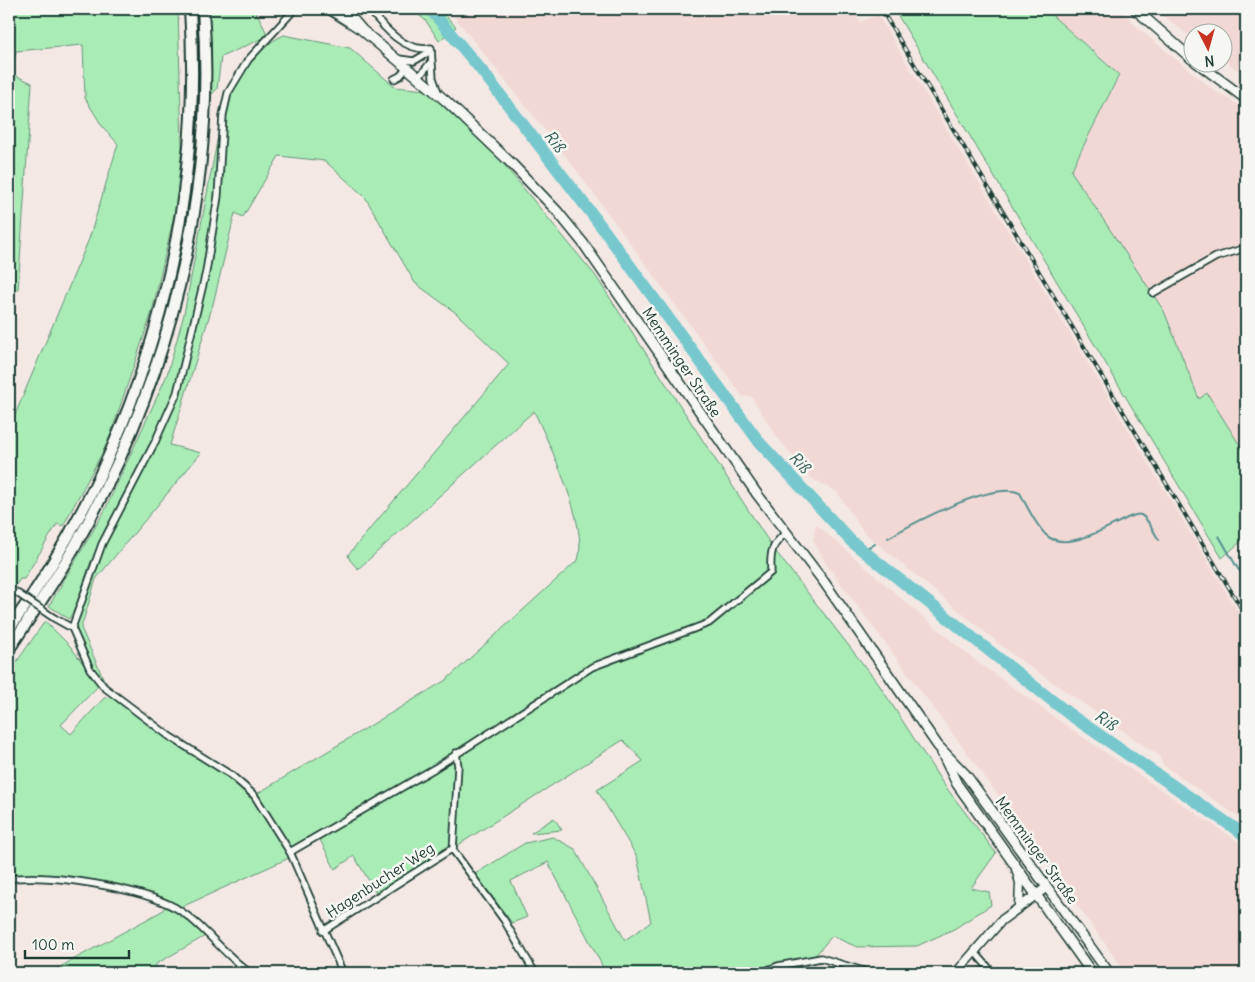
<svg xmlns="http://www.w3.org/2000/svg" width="1255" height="982" font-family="Delius,sans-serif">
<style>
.built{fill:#f2d8d5}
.green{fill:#a9ecb6;stroke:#649475}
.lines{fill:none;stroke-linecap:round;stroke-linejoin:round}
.stream{stroke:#549090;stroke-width:2}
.river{stroke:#77c8cd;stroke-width:12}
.minor-casing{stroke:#1f3d34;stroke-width:9}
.tertiary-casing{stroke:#1f3d34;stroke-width:11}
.primary-casing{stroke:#1f3d34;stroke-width:12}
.trunk-casing{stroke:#1f3d34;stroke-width:14}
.minor{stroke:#f6f6f2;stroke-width:5.5}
.tertiary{stroke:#f6f6f2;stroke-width:8}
.primary{stroke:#f6f6f2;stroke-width:9}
.trunk{stroke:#f6f6f2;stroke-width:10}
.rail-casing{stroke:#1f3d34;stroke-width:4}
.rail{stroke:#f6f6f2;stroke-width:2;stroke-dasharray:5.5;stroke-linecap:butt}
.minor-bridge-casing{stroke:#1f3d34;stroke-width:9;stroke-linecap:butt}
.minor-bridge{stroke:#f6f6f2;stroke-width:5.5}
.labels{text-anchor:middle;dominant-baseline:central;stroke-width:5;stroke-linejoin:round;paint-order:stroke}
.street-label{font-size:15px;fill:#1f3d34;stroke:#f6f6f2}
.water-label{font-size:16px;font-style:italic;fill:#35605a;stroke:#f6f6f2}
</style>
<rect width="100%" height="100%" fill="#f4e8e5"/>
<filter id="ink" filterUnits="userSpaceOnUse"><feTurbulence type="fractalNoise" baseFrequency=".02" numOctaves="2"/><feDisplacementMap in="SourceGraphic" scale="10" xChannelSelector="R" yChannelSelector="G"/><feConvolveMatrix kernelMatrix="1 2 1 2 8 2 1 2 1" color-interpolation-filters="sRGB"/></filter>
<g filter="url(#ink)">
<g class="built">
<polygon points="448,9 851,9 860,22 878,15 1246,625 1246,822 1163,765 1159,756 1013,655 864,533 837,492 811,478 776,436 751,396 743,397 574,167"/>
<polygon points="1045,9 1119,9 1143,32 1215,91 1246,109 1246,529 1212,482 1164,311 1071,171 1119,75"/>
<polygon points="1154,9 1246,9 1246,76 1223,60 1222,32 1192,32 1192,38"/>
<polygon points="816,524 911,607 976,661 1074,731 1246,847 1246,973 1126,973 979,769 827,565 813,540"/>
</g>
<g class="green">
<polygon points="9,9 178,9 182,146 176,207 152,312 108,442 63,526 57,524 24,579 20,579 9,595 9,429 89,239 118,144 102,126 85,98 83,45 16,51 12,74 32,83 18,290 9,288"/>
<polygon points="208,9 255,9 268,36 221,57 217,89 211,95"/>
<polygon points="412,9 440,9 456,27 439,41 426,21"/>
<polygon points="894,9 1045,9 1119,75 1071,171 1164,311 1199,399 1207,393 1246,455 1246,537 1222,558"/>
<path d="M284,35L350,48L395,87L426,90L496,155L595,275L773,548L880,686L942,782L996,853L971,888L989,892L991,905L954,929L917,946L857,947L832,936L806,966L829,973H606L548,862L511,881L527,917L512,923L475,874L525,843L553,837L575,849L625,940L651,922L637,857L597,790L643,761L623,740L378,896L354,856L335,869L317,834L286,851L289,858L175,910L207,935L156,964L155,973H49L162,911L167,903C118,884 62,869 9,876V673L45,621L70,646L99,685L61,725L71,734L104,698L113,697L191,754L231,778L250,798L446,680L578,560C589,526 549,444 534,411L358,569L350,560L348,555L509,364L456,313L415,283L365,197L325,161L279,156L243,217L235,213L213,304L170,445L201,453L96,579L81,628L104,680L118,697C98,678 83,654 75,627L96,563L91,561L75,608L69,619L49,606L105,510L167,375L184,314L223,110C236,81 254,48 284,35Z"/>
<polygon points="554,818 562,830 531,833"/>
</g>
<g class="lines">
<g class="stream">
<polyline points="1219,536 1238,569 1246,576"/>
<path d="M888,538C913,523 992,481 1020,493C1026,505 1039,532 1050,538C1079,553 1130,510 1141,515C1149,519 1154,533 1159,540"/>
<polyline points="862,550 875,544"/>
</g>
<polyline class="river" points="430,9 482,71 598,222 760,443 851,541 1069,714 1246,836"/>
<g class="minor-casing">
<g id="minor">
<path d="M369,9C384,28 405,53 431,48L433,78L438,92"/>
<polyline points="399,59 414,61 431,51"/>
<polyline points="418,78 431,62"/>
<polyline points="394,79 400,76 406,69"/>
<polyline points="1153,293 1216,257 1246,248"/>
<polyline points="54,618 72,628 90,669 104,687 169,736 231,775 254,795 290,852 343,973"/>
<polyline points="72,628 102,544 155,442 177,393 206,272 218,196 223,115 228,93 248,60 295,9"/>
<polyline points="453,850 458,766 456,753"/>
<path d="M290,852L435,768L592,667L709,623L771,572C770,553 771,545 786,533"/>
<path d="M9,879C50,873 140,888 176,908C204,925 223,954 250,973"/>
<polyline points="323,931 450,850 453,850 504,920 535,973"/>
<polyline points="974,951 993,973"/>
<polyline points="760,973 778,966 821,958 870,973"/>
</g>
</g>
<g class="tertiary-casing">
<g id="tertiary">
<polyline points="1016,869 1020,883 1019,906"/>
<polyline points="956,973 1002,920 1047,887"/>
</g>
</g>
<g class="primary-casing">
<g id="primary">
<polyline points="329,9 359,28"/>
<polyline points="344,9 362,30 446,101 512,164 557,211 583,243 757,494 824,582 938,746 966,775 1109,973"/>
<polyline points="1135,9 1192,59"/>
<polyline points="1196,62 1246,99"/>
<polyline points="942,753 957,784 1092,973"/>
</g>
</g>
<g class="trunk-casing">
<g id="trunk">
<path d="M9,629C138,450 205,229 190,9"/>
<path d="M9,649C32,614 56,580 76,544C168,383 217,194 203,9"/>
</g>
</g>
<use href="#minor" class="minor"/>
<use href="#tertiary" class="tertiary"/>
<use href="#primary" class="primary"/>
<use href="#trunk" class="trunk"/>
<g class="rail-casing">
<polyline id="rail" points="881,9 1246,616"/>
</g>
<use href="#rail" class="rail"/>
<g class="minor-bridge-casing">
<polyline id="minor-bridge" points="14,591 54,618"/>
</g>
<use href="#minor-bridge" class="minor-bridge"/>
</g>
</g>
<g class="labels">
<g class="street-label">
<text transform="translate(682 362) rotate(56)">Memminger Straße</text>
<text transform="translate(1037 850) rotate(54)">Memminger Straße</text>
<text transform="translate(380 880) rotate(-33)">Hagenbucher Weg</text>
</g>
<g class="water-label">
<text transform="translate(555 141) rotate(52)">Riß</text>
<text transform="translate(800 462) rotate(47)">Riß</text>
<text transform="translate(1106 720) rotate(34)">Riß</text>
</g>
</g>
<rect width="1255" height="982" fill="none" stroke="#f6f6f2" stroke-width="30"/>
<rect x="15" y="15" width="1225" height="952" fill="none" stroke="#1f3d34" stroke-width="2" filter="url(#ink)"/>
<g transform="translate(1208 48) rotate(174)"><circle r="24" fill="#f6f6f2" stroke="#a0aca6"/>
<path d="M0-4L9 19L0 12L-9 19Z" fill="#c8321e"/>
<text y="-8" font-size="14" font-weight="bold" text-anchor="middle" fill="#1f3d34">N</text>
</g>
<path d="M25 950v8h104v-8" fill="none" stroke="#1f3d34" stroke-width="2.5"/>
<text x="32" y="950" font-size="15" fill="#1f3d34" stroke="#f6f6f2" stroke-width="4" paint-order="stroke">100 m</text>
</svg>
